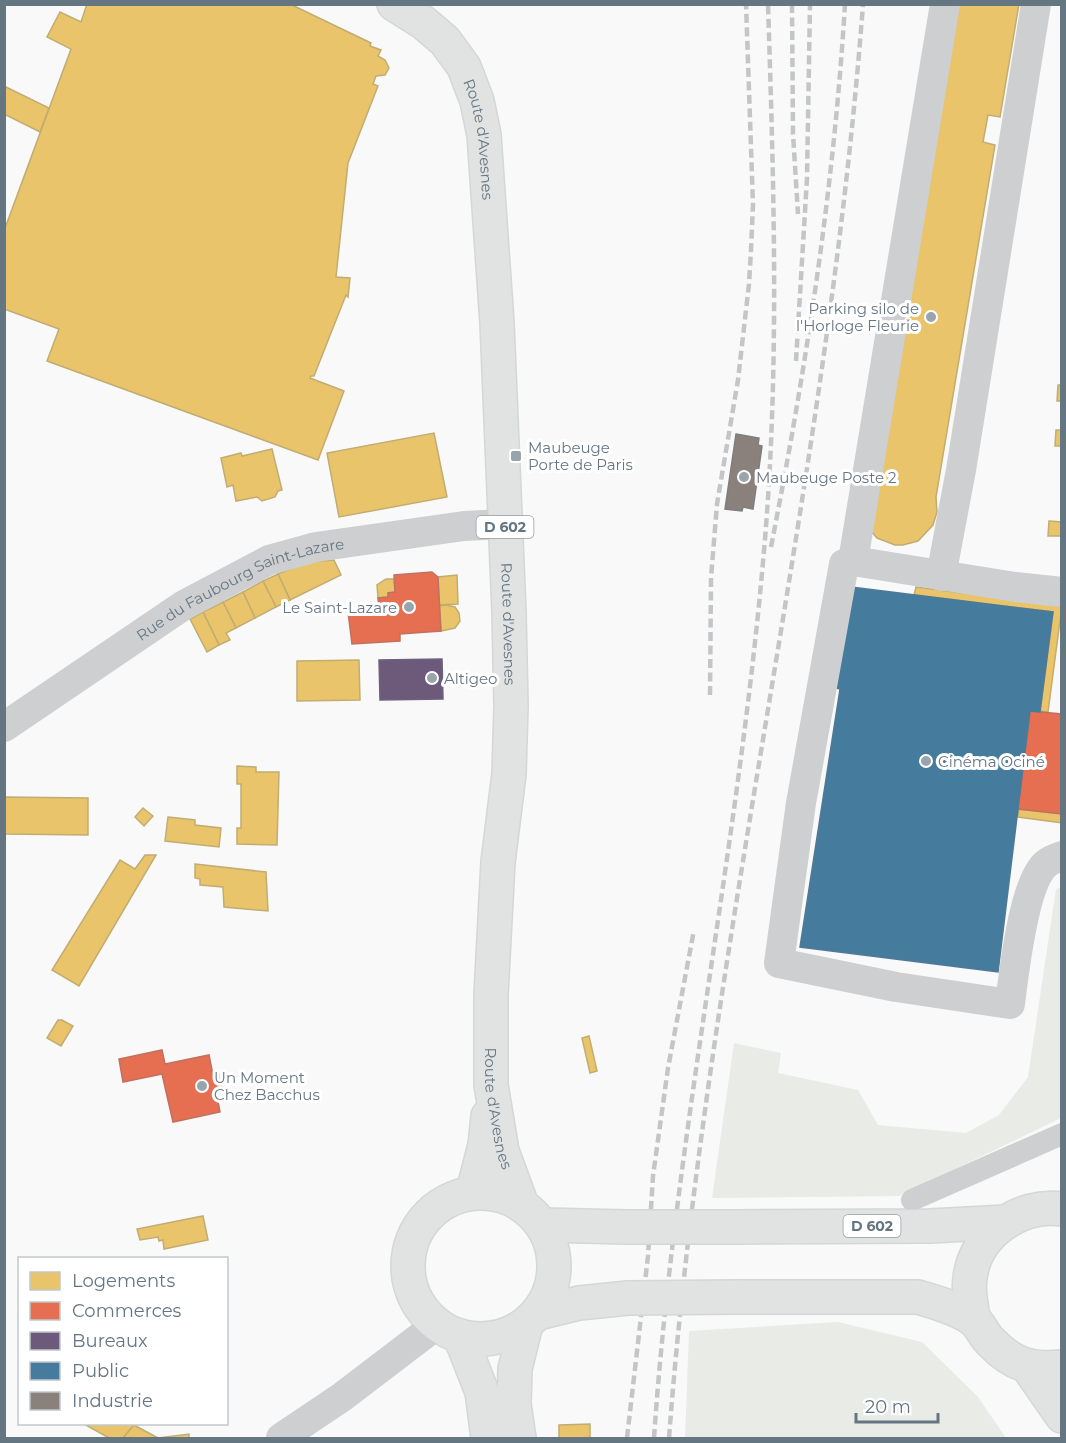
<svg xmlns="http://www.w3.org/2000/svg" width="1066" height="1443" font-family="Montserrat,sans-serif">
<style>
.green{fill:#e8ebe6}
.homes{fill:#e9c46a;stroke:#c1ad72;stroke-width:1.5}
.shops{fill:#e76f51;stroke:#c07160;stroke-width:1.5}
.offices{fill:#6d597a;stroke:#6b627d;stroke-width:1.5}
.public{fill:#457b9d;stroke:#4f7a95;stroke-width:1.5}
.industry{fill:#8a817c;stroke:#7f7e7e;stroke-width:1.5}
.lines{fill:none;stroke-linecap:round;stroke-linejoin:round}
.primary-casing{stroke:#d5d6d7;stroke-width:36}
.pedestrian{stroke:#cecfd0;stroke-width:22}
.minor{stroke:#cecfd0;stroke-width:30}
.primary{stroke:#e1e2e2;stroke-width:33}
.rail{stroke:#c3c5c6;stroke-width:4.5;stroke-dasharray:9 4.5;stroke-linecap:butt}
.primary-bridge-casing{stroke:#d5d6d7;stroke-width:36;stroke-linecap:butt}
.primary-bridge{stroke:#e1e2e2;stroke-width:33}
.poi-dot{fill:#99a4ac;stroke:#fff;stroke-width:2}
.labels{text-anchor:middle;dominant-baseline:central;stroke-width:6;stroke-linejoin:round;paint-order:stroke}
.shield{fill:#fff;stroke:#939fa8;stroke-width:1.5}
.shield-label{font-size:14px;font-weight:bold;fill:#657683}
.street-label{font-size:15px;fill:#657683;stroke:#fff}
.poi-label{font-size:15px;fill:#657683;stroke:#fff;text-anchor:start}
</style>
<rect width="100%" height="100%" fill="#f9f9f9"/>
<g class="green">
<polygon points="1061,887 1061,1118 899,1196 712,1198 734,1043 781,1053 778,1073 858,1090 878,1125 966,1133 999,1115 1028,1077 1056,889"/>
<polygon points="838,1322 922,1342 978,1397 1006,1438 685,1438 689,1331"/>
</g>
<g class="homes">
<polygon points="87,4 290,4 371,43 370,46 381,50 378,56 385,60 389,68 385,75 376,76 373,84 378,86 348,163 336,277 350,278 348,297 346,295 314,376 311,376 310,378 344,391 318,460 47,361 59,329 4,309 4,231 71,49 47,37 60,12 81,22"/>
<polygon points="948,4 1019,4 1000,117 988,115 983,142 995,145 936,497 937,512 933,525 918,541 903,545 895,545 877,538 871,531"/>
<polygon points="4,86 49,108 40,132 4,114"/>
<polygon points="1058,385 1062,385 1062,401 1057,401"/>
<polygon points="1056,430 1062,430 1062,446 1055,446"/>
<polygon points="434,433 447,497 339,517 327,453"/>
<polygon points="272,449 282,490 278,491 275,497 262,501 257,497 236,501 233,485 227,487 221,458 241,453 242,456"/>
<polygon points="1049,521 1062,522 1062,536 1048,536"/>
<polygon points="334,560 341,575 290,600 278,574 307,562"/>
<polygon points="278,574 290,600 276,607 263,581"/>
<polygon points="457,575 458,604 439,605 438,577"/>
<polygon points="386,579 394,579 395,592 388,593 388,597 378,598 377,585"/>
<polygon points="263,581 276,607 255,618 243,592"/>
<polygon points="916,587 1062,606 1048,712 1040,711 1053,612 914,595"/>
<polygon points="243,592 255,618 236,628 223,602"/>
<polygon points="223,602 236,628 226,633 230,640 219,645 203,612"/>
<polygon points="446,605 455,607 459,613 460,621 455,628 441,631 439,606"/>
<polygon points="203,612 219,645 207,652 190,619"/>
<polygon points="359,660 360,700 297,701 297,661"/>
<polygon points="237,766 256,767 256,772 279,772 277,845 237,844 237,828 241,828 241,784 237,784"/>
<polygon points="4,797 88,798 88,835 4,834"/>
<polygon points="143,808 153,816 144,826 135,817"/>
<polygon points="1019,809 1062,814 1062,823 1018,817"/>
<polygon points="168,817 195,820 195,825 221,828 219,847 165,841"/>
<polygon points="145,855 156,855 79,986 52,970 120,860 135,869"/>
<polygon points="195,864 266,872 268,911 224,907 223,887 200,885 200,879 195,878"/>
<polygon points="58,1020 62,1020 73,1026 61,1046 47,1038"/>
<polygon points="589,1036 597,1071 590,1073 582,1038"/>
<polygon points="203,1216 208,1240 164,1249 163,1240 159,1241 158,1237 140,1240 137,1229"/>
<polygon points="84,1424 135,1424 123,1438 109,1438"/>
<polygon points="590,1424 590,1438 559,1438 559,1425"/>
<polygon points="134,1425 158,1438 189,1434 189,1438 123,1438"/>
</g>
<g class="shops">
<polygon points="432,572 438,577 441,631 400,634 400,641 352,644 348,612 379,609 378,598 388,597 388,593 395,592 394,575"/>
<polygon points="1030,711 1062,714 1062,814 1018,809"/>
<polygon points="162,1050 165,1064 209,1055 213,1075 219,1074 222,1089 216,1091 220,1112 173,1122 162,1074 123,1082 119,1059"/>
</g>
<polygon class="offices" points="442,659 443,699 380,700 379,660"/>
<polygon class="public" points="851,587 1053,612 1040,712 1030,711 998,972 800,947 840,689 836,688"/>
<polygon class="industry" points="736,434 759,438 758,445 762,446 753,509 743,507 742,511 725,509"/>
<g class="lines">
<g class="primary-casing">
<g id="primary">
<path id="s2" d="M394,4L424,23L445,41L464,67L477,101L484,135L497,323L509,612L511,706L509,774L498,862L491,995V1085L502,1151L521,1203"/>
<polyline points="473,1192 485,1145 488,1116"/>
<circle cx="481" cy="1266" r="73"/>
<polyline points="542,1225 627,1227"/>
<polyline points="737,1227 930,1226 1006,1222"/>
<path d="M736,1297H918C935,1302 960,1309 974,1320C981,1326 984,1336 991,1342C1013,1365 1031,1370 1062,1367"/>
<polyline points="538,1313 579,1303 628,1298"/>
<path d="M974,1320C971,1307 968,1292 970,1278C975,1235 1019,1203 1062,1209"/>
<polyline points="460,1336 482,1392 488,1438"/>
<polyline points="1028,1367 1062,1416"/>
<polyline points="519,1438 514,1404 515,1369 526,1324"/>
</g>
</g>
<polyline class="pedestrian" points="912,1200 1062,1134"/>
<g class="minor">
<polyline points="853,561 945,4"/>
<polyline points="941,576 961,470 1036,4"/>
<path d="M1062,592L1015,587L853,561L844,564L801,803L779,963L896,987L1010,1004C1014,971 1023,892 1042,868C1047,861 1054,859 1062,856"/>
<path id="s1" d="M4,727L184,605L269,560L316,547L464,526L505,524"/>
<polyline points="281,1438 342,1397 435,1326"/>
</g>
<use href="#primary" class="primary"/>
<g class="rail">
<polyline points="792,4 793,134 798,214"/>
<polyline points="796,361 807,178 810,4"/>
<path d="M771,547C806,368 834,187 845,4"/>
<polyline points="710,695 711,578 717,504 738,380 749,284 751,250 753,205 746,4"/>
<polyline points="627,1438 648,1256 653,1176 668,1068 694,930"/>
<path d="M654,1438C674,1144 737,855 763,562C780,377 774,190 768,4"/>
<path d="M669,1438C705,957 827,486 863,4"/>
</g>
<g class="primary-bridge-casing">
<g id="primary-bridge">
<polyline points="627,1227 737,1227"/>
<polyline points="628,1298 736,1297"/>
</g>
</g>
<use href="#primary-bridge" class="primary-bridge"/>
</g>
<g class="poi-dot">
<circle cx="931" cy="317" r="6"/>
<rect x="510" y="450" width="12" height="12" rx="3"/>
<circle cx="744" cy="477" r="6"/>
<circle cx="409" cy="607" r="6"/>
<circle cx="432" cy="678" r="6"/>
<circle cx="926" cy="761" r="6"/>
<circle cx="202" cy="1086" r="6"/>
</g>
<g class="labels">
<g class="shield">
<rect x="476.5" y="516" width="57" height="22" rx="4.5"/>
<rect x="843.5" y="1215" width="57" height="22" rx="4.5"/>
</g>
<g class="shield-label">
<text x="505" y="527">D 602</text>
<text x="872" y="1226">D 602</text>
</g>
<g class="street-label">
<text stroke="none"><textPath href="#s2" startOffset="170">Route d'Avesnes</textPath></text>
<text stroke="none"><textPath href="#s1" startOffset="276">Rue du Faubourg Saint-Lazare</textPath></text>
<text stroke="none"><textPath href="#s2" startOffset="656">Route d'Avesnes</textPath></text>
<text stroke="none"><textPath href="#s2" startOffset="1142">Route d'Avesnes</textPath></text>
</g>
<g class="poi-label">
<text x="919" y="308" text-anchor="end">Parking silo de<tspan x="919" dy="17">l'Horloge Fleurie</tspan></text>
<text x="528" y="447">Maubeuge<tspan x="528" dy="17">Porte de Paris</tspan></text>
<text x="756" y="477">Maubeuge Poste 2</text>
<text x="397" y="607" text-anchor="end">Le Saint-Lazare</text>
<text x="444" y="678">Altigeo</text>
<text x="938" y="761">Cinéma Ociné</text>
<text x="214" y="1077">Un Moment<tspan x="214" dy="17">Chez Bacchus</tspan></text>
</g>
</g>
<rect width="1066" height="1443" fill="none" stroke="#657683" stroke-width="12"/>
<rect x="18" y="1257" width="210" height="168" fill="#ffffff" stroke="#c1c8cd" stroke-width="1.5"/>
<rect x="30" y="1272" width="30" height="18" fill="#e9c46a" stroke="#c1c8cd" stroke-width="1.5"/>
<text x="72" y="1287" font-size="18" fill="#657683">Logements</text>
<rect x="30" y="1302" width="30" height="18" fill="#e76f51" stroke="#c1c8cd" stroke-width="1.5"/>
<text x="72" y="1317" font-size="18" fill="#657683">Commerces</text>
<rect x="30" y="1332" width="30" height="18" fill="#6d597a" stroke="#c1c8cd" stroke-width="1.5"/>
<text x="72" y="1347" font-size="18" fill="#657683">Bureaux</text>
<rect x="30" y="1362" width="30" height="18" fill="#457b9d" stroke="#c1c8cd" stroke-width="1.5"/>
<text x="72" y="1377" font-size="18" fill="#657683">Public</text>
<rect x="30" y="1392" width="30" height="18" fill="#8a817c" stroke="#c1c8cd" stroke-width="1.5"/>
<text x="72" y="1407" font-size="18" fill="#657683">Industrie</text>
<path d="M856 1413v9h82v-9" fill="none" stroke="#657683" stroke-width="3"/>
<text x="865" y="1413" font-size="18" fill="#657683" stroke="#ffffff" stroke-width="4.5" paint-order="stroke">20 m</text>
</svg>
